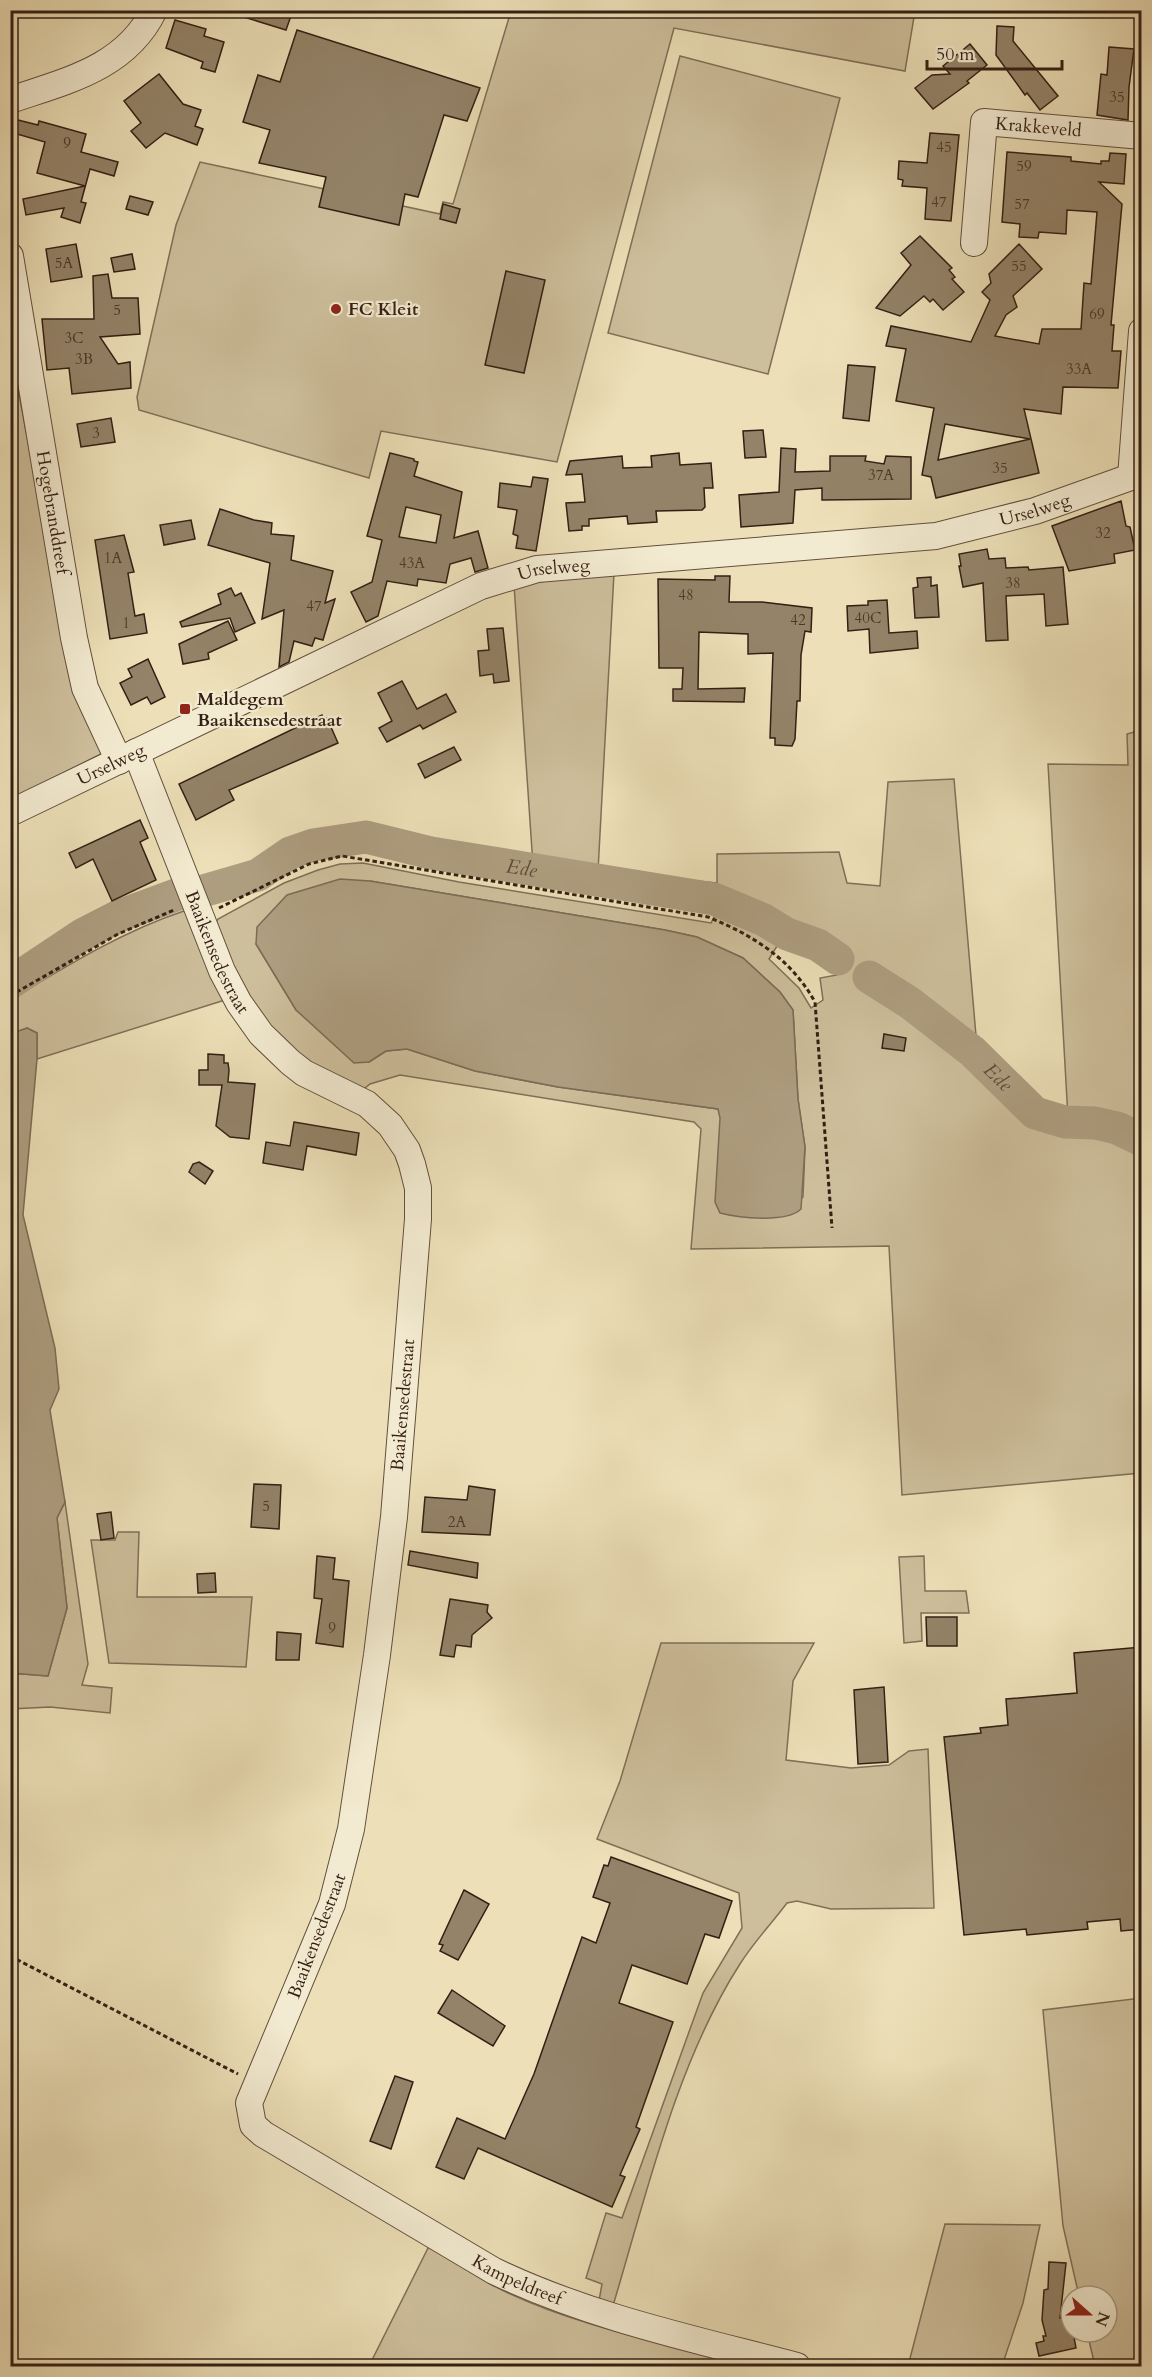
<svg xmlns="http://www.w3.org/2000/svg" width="1152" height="2377" font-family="Cardo,serif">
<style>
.green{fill:#cebf9c;stroke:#816f58;stroke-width:1.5;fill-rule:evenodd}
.water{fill:#ae9e80;stroke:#7d6b55;stroke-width:1.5}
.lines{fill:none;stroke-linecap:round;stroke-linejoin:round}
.river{stroke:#ae9e80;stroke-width:33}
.building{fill:#948369;stroke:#341f14;stroke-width:1.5;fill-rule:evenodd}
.minor-casing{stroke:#624f3d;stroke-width:28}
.path{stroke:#341f14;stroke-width:3;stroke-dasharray:4.5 3;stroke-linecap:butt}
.minor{stroke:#f3ebd1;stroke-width:26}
.poi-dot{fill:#8f2418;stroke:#f3ebd1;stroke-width:2}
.labels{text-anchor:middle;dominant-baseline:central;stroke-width:4.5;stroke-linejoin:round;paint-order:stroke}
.number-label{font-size:15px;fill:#4c3829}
.street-label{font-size:18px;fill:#341f14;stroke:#f3ebd1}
.poi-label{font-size:18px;font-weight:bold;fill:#341f14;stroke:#f3ebd1;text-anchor:start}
.water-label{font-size:20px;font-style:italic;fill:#5f4b3a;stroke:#f3ebd1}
</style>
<rect width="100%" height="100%" fill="#ede0b8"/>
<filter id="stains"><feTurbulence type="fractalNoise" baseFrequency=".00333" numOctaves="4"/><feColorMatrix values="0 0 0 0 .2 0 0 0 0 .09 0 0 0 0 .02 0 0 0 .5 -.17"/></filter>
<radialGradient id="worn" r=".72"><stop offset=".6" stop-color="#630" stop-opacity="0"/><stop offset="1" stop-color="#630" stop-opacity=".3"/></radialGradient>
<g class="green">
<polygon points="511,11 915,11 905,71 674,28 557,462 381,431 369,478 139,410 137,397 176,225 200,162 440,214 443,202 453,204"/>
<polygon points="680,56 840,98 768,374 608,333"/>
<polygon points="10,346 75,693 105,752 11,799"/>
<path d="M614,573L598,871L717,883V854L839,852L847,883L880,886L888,782L954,779L978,1059L1040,1110L1068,1118L1048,764L1128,765L1127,734L1141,730V1473L902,1495L889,1246L691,1249L701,1129L694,1122L400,1075L370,1084L359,1093C306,1064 268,1034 235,983C225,967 221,944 214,926L218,919L284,883L318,870L340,864L363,863L459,882L711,923L718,911L534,880L514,585ZM370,881L665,930L697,937L743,958L780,992L793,1010L798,1099L805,1147L803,1197L779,1217H759L718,1109L558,1087L475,1071L407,1049L386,1051L369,1062L296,1010L256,944ZM782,938L836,960L837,975L820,978L823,1000L811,1008L799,988L769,959Z"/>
<path d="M184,911L191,920L225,1000L37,1059V1033L27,1028L11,1034L10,1000C65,967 123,931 184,911Z"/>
<polygon points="65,1502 88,1664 82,1685 112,1688 110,1713 50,1707 11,1709 10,1673 48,1676 67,1608 57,1518"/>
<polygon points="118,1532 139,1532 137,1597 252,1597 246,1667 109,1663 91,1540 115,1540"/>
<polygon points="924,1556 925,1591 966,1591 969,1613 921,1613 922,1641 904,1643 899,1557"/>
<path d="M661,1643H814L793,1681L786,1760L851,1768L889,1765L909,1751L928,1749L934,1908L831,1909L797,1901L787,1903C772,1923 753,1943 740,1964C676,2063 646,2197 612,2309L598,2306L602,2284L586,2278L606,2213L622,2218L703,1993L742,1928L739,1893L597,1839L620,1781Z"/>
<polygon points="1141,1998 1141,2366 1095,2366 1087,2332 1107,2332 1107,2296 1079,2296 1063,2226 1043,2010"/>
<polygon points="945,2224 1040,2225 1023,2303 1002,2366 908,2366"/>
<path d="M430,2244C450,2257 470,2273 492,2285C573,2327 668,2343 755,2366H369Z"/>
</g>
<g class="water">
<path d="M340,879L370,881L665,930L697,937L743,958L780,992L793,1010L798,1099L805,1147L801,1209C787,1223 739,1218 720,1213L715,1202L720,1118L718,1109L558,1087L475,1071L407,1049L386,1051L369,1062L354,1063L296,1010L256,944L257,927L287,895Z"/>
<polygon points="27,1028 37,1033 37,1059 23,1215 55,1348 59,1389 50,1410 65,1502 57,1518 67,1608 48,1676 10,1673 10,1034"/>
</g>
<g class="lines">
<g class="river">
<path id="s1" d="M203,891L258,875L290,853L313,845L366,837L431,853L714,899L764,920L787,934L818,945L838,959"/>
<path id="s2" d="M869,977L910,1003L973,1052L1035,1113L1065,1122L1095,1123L1117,1128L1142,1140"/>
<polyline points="10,983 82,935 119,916 184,892"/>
</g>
</g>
<g class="building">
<polygon points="235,10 293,10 286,30 234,14"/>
<polygon points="175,20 206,29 204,36 224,42 215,72 201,68 203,62 166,48"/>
<polygon points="997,26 1014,27 1013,41 1058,96 1040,110 1027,93 1025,95 996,55"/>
<polygon points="297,30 480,88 467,121 444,115 418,197 405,194 399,225 319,207 326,177 259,163 270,130 243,122 258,75 280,82"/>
<polygon points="970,44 987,65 967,81 969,83 933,109 915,88 932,75 950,74 943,66"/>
<polygon points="1109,47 1134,49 1129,87 1128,120 1097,115 1101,74 1107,75"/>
<polygon points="159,74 183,104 201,110 195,126 203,129 197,145 165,133 146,148 131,131 141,123 124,101"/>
<polygon points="14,119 38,125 39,121 86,134 81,152 118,162 114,176 90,169 81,202 86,203 80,223 61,217 64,208 26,215 23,199 85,186 37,173 45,142 10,132"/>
<polygon points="930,133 959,135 951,221 925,219 927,188 902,186 903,180 898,179 899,161 927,163"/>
<path d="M1007,152L1071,157V161L1101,164V161H1109L1110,153L1126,154L1124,184L1099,182L1122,204L1111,325H1114L1112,351H1121L1118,388L1063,387L1061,414L1024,409L1039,473L936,498L931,477L922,475L934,408L896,401L906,349L886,346L891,326L971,342L990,300L982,292L991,283L989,274L1019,244L1042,269L1013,296L1017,307L1006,315L995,336L1039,344L1042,329H1081L1084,283L1091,284L1097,212L1067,210L1066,234L1039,232L1038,238L1019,237L1020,224L1002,222ZM945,424L972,429L1030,439L938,460Z"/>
<polygon points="130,196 153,202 148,215 126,209"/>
<polygon points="443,204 460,209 456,223 440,219"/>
<polygon points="920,236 952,268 949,270 955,277 952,279 964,292 943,310 933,299 930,302 924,296 900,316 876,308 911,265 901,253"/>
<polygon points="76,244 82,277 51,282 46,249"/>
<polygon points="132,254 135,269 114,272 111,258"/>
<polygon points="506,271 545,280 524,373 485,365"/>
<polygon points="108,274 112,298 138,298 140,334 100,337 118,364 130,362 131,388 72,394 69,368 47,370 42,319 94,319 93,276"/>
<polygon points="848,365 875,367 869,421 843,418"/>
<polygon points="111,418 115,442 81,447 77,424"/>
<polygon points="763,430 766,457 745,458 743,431"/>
<polygon points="781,448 796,449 795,472 830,471 830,456 866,456 865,461 884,464 886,456 911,457 911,499 822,500 822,488 795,490 793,523 741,527 739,495 779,492"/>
<path d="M390,453L414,459V461L418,462L414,476L462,492L454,538L478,531L488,568L475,572L471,558L450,564L446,583L418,579L417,586L387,581L378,616L366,622L351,592L372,582L382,540L367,536ZM406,507L441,515L436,543L399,537Z"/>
<polygon points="679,453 680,465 711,463 713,488 704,488 705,507 702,510 656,511 657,522 628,524 627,516 589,519 589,526 582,526 582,530 569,531 566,503 585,502 582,474 566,475 570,461 622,456 623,468 652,467 651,456"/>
<polygon points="533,477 548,479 536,551 516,548 518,536 513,534 517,510 498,507 500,483 531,487"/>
<polygon points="1121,501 1126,526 1130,527 1135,550 1114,554 1115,563 1069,571 1052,526"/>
<polygon points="220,509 254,520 272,523 271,534 294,536 291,560 333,571 325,603 335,599 323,640 315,638 312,646 294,641 289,662 279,667 284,610 262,619 270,563 208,545"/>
<polygon points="191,520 195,539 164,545 160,525"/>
<polygon points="124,535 134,572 128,573 135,616 144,614 147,633 110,639 95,540"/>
<polygon points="987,549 989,559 1005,558 1006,568 1028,567 1029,570 1063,567 1068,624 1046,626 1044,594 1006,596 1008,640 986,641 983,583 963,587 959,566 961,566 959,554"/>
<polygon points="715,576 730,576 729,602 762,602 812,608 811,632 805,631 801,655 800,701 797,701 795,739 792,746 775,745 775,738 770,738 773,653 748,654 748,634 699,632 698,689 745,688 744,702 673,701 673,689 682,689 683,668 659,668 658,579 715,580"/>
<polygon points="931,577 931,586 937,585 939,617 915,618 913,588 918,587 917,578"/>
<polygon points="231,588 235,596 241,593 255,623 235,632 230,618 182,627 180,622 221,604 218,594"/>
<polygon points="887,600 889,633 917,631 918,648 870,653 869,629 848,631 847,606 868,605 868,601"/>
<polygon points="228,621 237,640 208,653 209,659 183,664 179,644"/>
<polygon points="503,628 509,681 494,683 493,674 480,676 478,651 489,650 487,629"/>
<polygon points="148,659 165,697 151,704 147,697 131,705 120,683 132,677 128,669"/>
<polygon points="402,681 417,709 446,694 456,712 423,729 420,725 387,742 379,728 392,721 378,693"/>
<polygon points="322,715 324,719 327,718 338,743 229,790 234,800 196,820 179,784"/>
<polygon points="454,747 461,760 425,778 418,764"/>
<polygon points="140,820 148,838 140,842 156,880 112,901 93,859 76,868 69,853"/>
<polygon points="884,1034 906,1038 904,1051 882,1048"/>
<polygon points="208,1054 224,1055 224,1063 228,1063 229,1070 228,1082 255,1084 249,1139 230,1137 216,1126 222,1085 199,1085 199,1070 208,1070"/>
<polygon points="294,1122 359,1133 356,1155 307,1146 303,1170 263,1163 266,1142 290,1146"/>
<polygon points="199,1162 213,1171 205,1184 189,1172 193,1164"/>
<polygon points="254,1484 281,1485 279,1529 251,1527"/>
<polygon points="469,1486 495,1490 490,1535 422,1532 425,1497 467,1500"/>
<polygon points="111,1512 114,1538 101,1540 97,1514"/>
<polygon points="410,1551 478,1563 477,1578 408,1565"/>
<polygon points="317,1556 335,1558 333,1579 349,1581 343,1647 316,1643 322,1599 314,1598"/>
<polygon points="215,1573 216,1592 198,1593 197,1574"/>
<polygon points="450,1599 488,1605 487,1612 492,1618 472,1635 471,1647 456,1645 454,1657 440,1655"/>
<polygon points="926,1617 957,1617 957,1646 927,1646"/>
<polygon points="277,1632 301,1634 299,1660 276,1660"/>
<polygon points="1142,1647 1142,1929 1121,1931 1120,1919 1087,1922 1088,1929 1027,1935 1026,1929 964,1935 944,1737 981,1733 980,1728 1008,1725 1006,1699 1077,1693 1074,1653"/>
<polygon points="884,1687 888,1762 858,1764 854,1690"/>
<polygon points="611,1857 732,1901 719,1938 705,1934 687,1984 632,1965 619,2003 673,2022 636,2127 640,2129 620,2175 625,2177 612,2207 478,2148 464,2179 436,2167 457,2118 505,2139 534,2074 582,1937 596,1943 610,1903 593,1897 604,1865 608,1866"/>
<polygon points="464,1890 489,1904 458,1960 440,1951 443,1945 439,1944"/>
<polygon points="452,1990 505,2026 493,2046 438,2013"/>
<polygon points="395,2076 413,2082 391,2149 370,2141"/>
<polygon points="1049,2262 1066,2263 1060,2318 1070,2316 1076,2348 1039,2356 1036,2343 1044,2341 1043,2336 1046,2336 1042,2320 1044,2290 1048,2289"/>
</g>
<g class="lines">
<g class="minor-casing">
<g id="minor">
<path d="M10,100C66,81 126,68 154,10"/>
<path id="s3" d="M974,243L984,122L1142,136"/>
<path id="s4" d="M10,256L74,638L85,688L119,761"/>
<polyline points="1131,477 1142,331"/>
<path id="s5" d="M136,752L222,971L239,1003L261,1034L290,1062L304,1073L367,1104L390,1125L407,1150L412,1164L418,1188V1219L394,1517L377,1655L351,1829L332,1904L249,2103L253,2125L263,2134L494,2271C590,2317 694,2339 797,2366"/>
<path id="s6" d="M10,813L481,586L537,569L936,536L1035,511L1142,473"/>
</g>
</g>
<g class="path">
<path d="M219,908L309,864L342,856L708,917C753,935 791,959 815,1002L832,1228"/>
<polyline points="10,996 118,934 174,910"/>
<polyline points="10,1956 238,2074"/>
</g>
<use href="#minor" class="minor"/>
</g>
<g class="poi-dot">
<circle cx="336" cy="309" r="6"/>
<rect x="179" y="703" width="12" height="12" rx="3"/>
</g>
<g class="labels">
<g class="number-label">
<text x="1117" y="97">35</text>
<text x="67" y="143">9</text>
<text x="944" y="147">45</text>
<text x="1024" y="166">59</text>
<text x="939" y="202">47</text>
<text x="1022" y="204">57</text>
<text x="64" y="263">5A</text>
<text x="1019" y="266">55</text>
<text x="117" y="310">5</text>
<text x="1097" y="314">69</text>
<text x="74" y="338">3C</text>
<text x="84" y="359">3B</text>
<text x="1079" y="369">33A</text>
<text x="96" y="433">3</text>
<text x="1000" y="468">35</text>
<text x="881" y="475">37A</text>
<text x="1103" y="533">32</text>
<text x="113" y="558">1A</text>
<text x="412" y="563">43A</text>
<text x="1013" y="583">38</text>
<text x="686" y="595">48</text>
<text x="314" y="606">47</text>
<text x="868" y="618">40C</text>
<text x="798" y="620">42</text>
<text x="126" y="623">1</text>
<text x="266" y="1506">5</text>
<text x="457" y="1522">2A</text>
<text x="332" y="1628">9</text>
</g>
<g class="street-label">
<text stroke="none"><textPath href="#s3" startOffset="176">Krakkeveld</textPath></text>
<text stroke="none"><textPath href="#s6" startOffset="1084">Urselweg</textPath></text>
<text stroke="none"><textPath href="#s4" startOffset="260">Hogebranddreef</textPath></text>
<text stroke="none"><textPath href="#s6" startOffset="598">Urselweg</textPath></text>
<text stroke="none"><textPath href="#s6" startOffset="112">Urselweg</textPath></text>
<text stroke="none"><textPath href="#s5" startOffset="216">Baaikensedestraat</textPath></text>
<text transform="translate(403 1405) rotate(-85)">Baaikensedestraat</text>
<text transform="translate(317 1936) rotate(-69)">Baaikensedestraat</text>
<text stroke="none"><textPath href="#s5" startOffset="1806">Kampeldreef</textPath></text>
</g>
<g class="poi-label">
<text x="348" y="309">FC Kleit</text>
<text x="197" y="699">Maldegem<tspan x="197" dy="21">Baaikensedestraat</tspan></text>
</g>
<g class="water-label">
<text stroke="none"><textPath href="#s1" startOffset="333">Ede</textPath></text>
<text stroke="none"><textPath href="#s2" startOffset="164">Ede</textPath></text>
</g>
</g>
<rect width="1152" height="2377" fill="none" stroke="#ede0b8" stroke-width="36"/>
<rect x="12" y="12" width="1128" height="2353" fill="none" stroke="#341f14" stroke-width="3"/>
<rect x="18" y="18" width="1116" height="2341" fill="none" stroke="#341f14" stroke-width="1.5"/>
<g transform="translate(1089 2314) rotate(111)"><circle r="28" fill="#f3ebd1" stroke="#a79985" stroke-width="1.5"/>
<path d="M0-4.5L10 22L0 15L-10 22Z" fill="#8f2418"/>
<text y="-9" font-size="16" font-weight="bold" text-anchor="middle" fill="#341f14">N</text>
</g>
<path d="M927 60v9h135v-9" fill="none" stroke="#341f14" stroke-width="3"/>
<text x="936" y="60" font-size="18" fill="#341f14" stroke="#f3ebd1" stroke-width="4.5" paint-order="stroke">50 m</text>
<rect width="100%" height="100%" filter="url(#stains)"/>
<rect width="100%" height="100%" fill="url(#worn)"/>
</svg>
